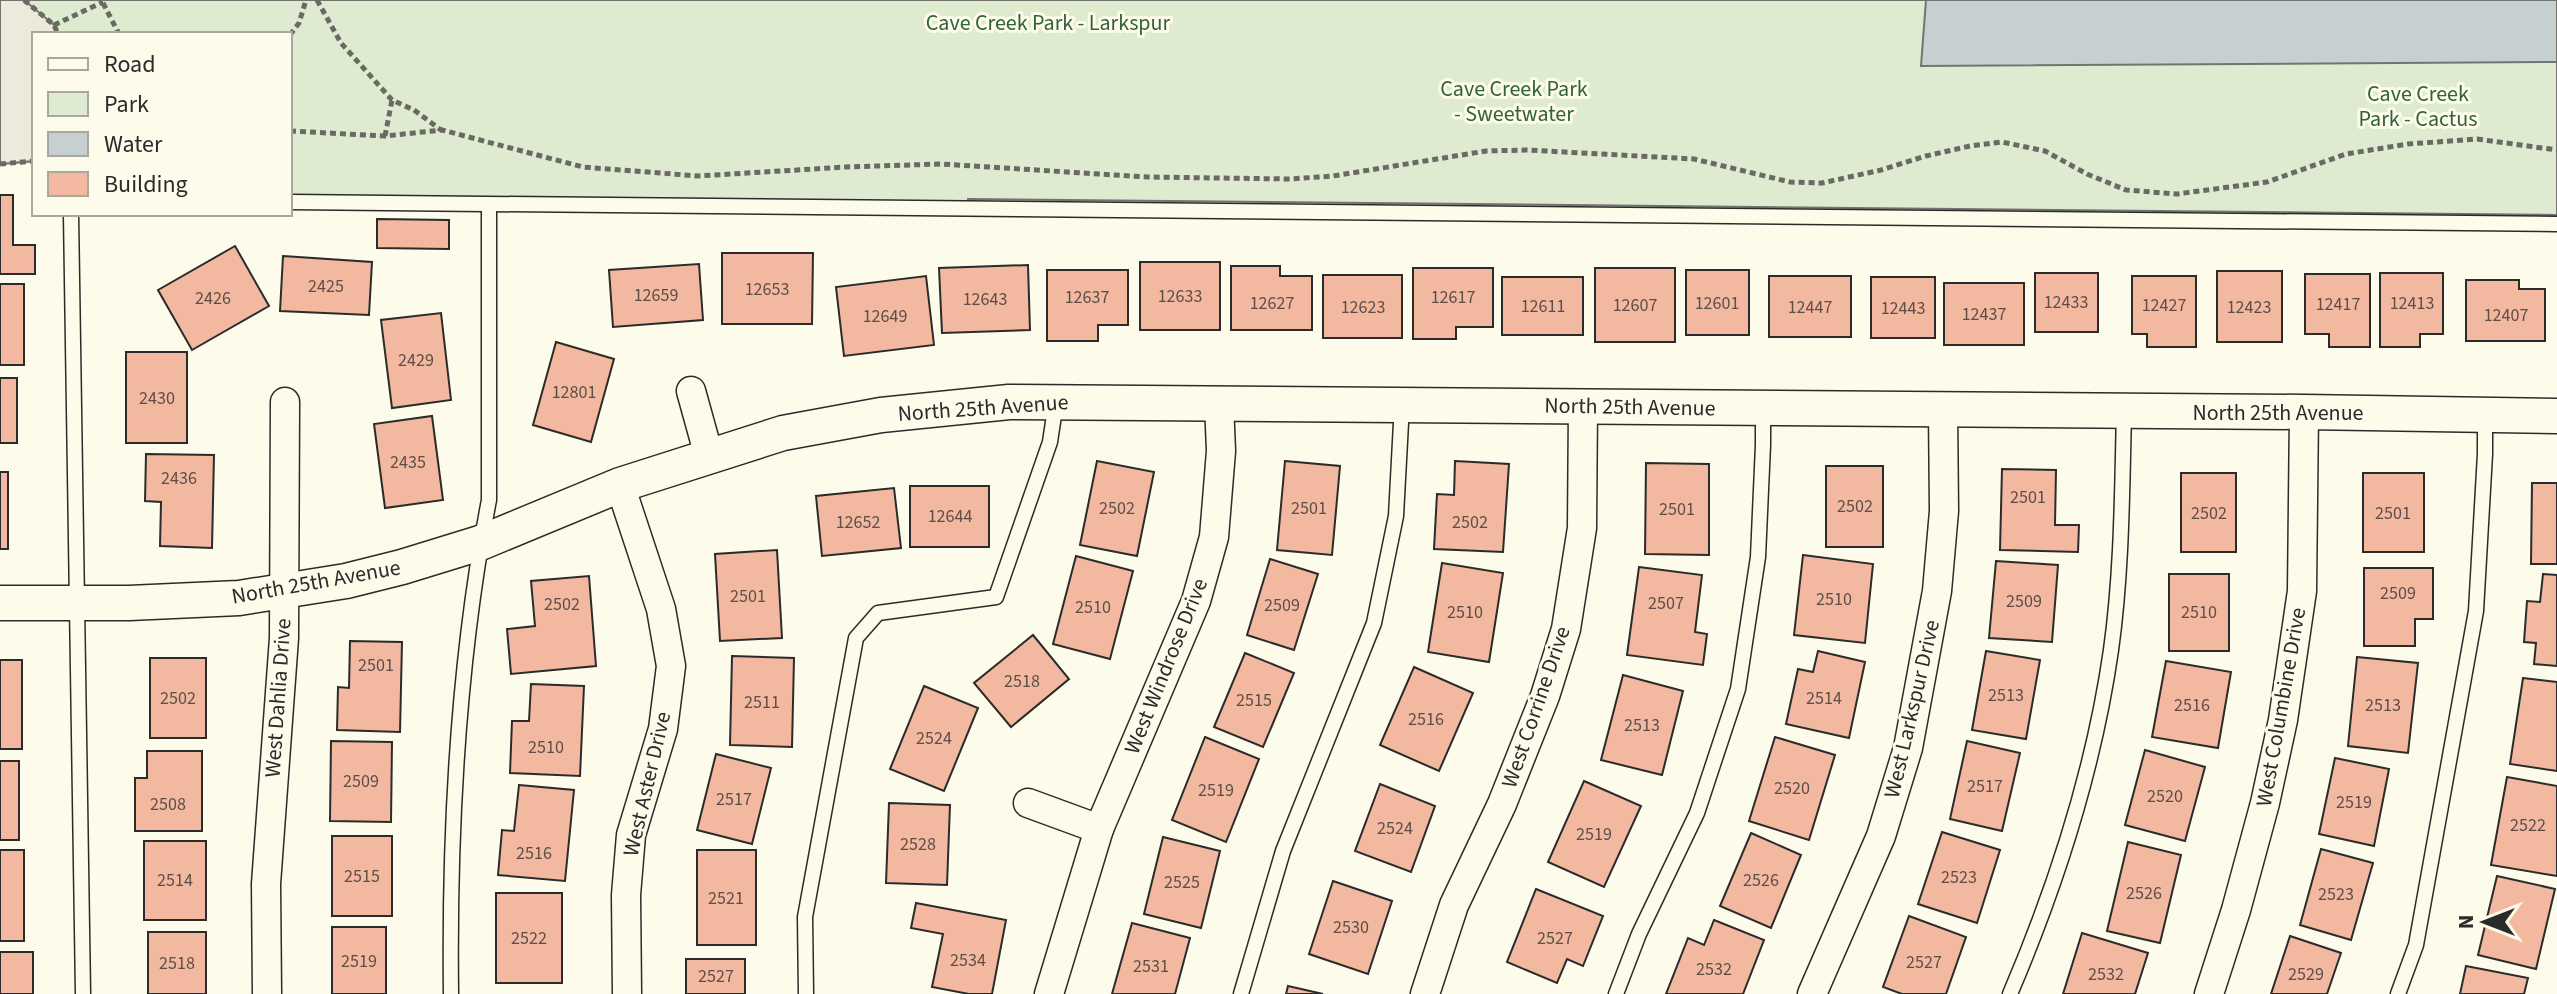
<svg xmlns="http://www.w3.org/2000/svg" width="2557" height="994" font-family="'Source Sans 3',sans-serif">
<style>
.green{fill:#deebd1;stroke:#74746e;stroke-width:2}
.parking{fill:#eceadb;stroke:#74746e;stroke-width:2}
.water{fill:#c7d0d0;stroke:#74746e;stroke-width:2}
.building{fill:#f2b8a0;stroke:#2b2b2b;stroke-width:2}
.lines{fill:none;stroke-linecap:round;stroke-linejoin:round}
.service-casing{stroke:#2b2b2b;stroke-width:17}
.minor-casing{stroke:#2b2b2b;stroke-width:31}
.tertiary-casing{stroke:#2b2b2b;stroke-width:37}
.path{stroke:#6a6964;stroke-width:5;stroke-dasharray:6 4;stroke-linecap:butt}
.service{stroke:#fdfbea;stroke-width:14}
.minor{stroke:#fdfbea;stroke-width:28}
.tertiary{stroke:#fdfbea;stroke-width:34}
.labels{text-anchor:middle;dominant-baseline:central;stroke-width:6;stroke-linejoin:round;paint-order:stroke}
.number-label{font-size:18px;fill:#5d4e48}
.park-label{font-size:22px;fill:#34623c;stroke:#fdfbea}
.street-label{font-size:22px;fill:#2b2b2b;stroke:#fdfbea}
</style>
<rect width="100%" height="100%" fill="#fdfbea"/>
<polygon class="green" points="0,0 2557,0 2557,215 968,199 969,210 290,202 290,34 34,34 34,161 0,164"/>
<polygon class="parking" points="0,0 24,0 54,25 58,34 34,34 34,161 0,164"/>
<polygon class="water" points="1926,0 2557,0 2557,62 1921,66"/>
<g class="building">
<polygon points="0,195 13,195 13,245 35,245 35,274 0,274"/>
<polygon points="377,219 449,220 449,249 377,248"/>
<polygon points="235,246 269,306 192,350 158,290"/>
<polygon points="722,253 813,253 812,324 722,324"/>
<polygon points="283,256 372,262 369,315 280,311"/>
<rect x="1140" y="262" width="80" height="68"/>
<polygon points="699,264 703,320 613,327 609,270"/>
<polygon points="1028,265 1030,330 942,333 939,268"/>
<polygon points="1231,266 1280,266 1280,276 1312,276 1312,330 1231,330"/>
<polygon points="1413,268 1493,268 1493,327 1456,327 1456,339 1413,339"/>
<rect x="1595" y="268" width="80" height="74"/>
<polygon points="1047,270 1128,270 1128,325 1098,325 1098,341 1047,341"/>
<rect x="1686" y="270" width="63" height="65"/>
<rect x="2217" y="271" width="65" height="71"/>
<rect x="2035" y="273" width="63" height="59"/>
<polygon points="2380,273 2443,273 2443,334 2420,334 2420,347 2380,347"/>
<polygon points="2305,274 2370,274 2370,347 2329,347 2329,334 2305,334"/>
<rect x="1323" y="275" width="79" height="63"/>
<polygon points="926,276 934,345 844,356 836,287"/>
<rect x="1769" y="276" width="82" height="61"/>
<polygon points="2132,276 2196,276 2196,347 2147,347 2147,334 2132,334"/>
<rect x="1502" y="277" width="81" height="58"/>
<rect x="1871" y="277" width="64" height="61"/>
<polygon points="2466,280 2519,280 2519,289 2545,289 2545,341 2466,341"/>
<rect x="1944" y="283" width="80" height="62"/>
<rect x="0" y="284" width="24" height="81"/>
<polygon points="441,313 451,400 392,408 381,320"/>
<polygon points="556,342 614,359 591,442 533,425"/>
<rect x="126" y="352" width="61" height="91"/>
<rect x="0" y="378" width="17" height="65"/>
<polygon points="432,416 443,500 385,508 374,424"/>
<polygon points="146,454 214,455 212,548 160,546 161,502 145,501"/>
<polygon points="1097,461 1154,472 1137,556 1080,545"/>
<polygon points="1285,461 1340,466 1332,555 1277,550"/>
<polygon points="1455,461 1509,464 1503,552 1434,549 1437,494 1454,495"/>
<polygon points="1646,463 1709,464 1709,555 1645,554"/>
<rect x="1826" y="466" width="57" height="81"/>
<polygon points="2002,469 2056,470 2055,525 2079,525 2078,552 2000,550"/>
<rect x="0" y="472" width="8" height="77"/>
<rect x="2181" y="473" width="55" height="79"/>
<rect x="2363" y="473" width="61" height="79"/>
<polygon points="2532,483 2557,483 2557,564 2531,564"/>
<rect x="910" y="486" width="79" height="61"/>
<polygon points="894,488 901,548 822,556 816,496"/>
<polygon points="777,550 782,638 720,641 715,554"/>
<polygon points="1803,555 1873,564 1865,643 1794,635"/>
<polygon points="1076,556 1133,571 1110,659 1053,644"/>
<polygon points="1270,559 1318,574 1294,650 1247,635"/>
<polygon points="1996,561 2058,565 2052,642 1989,638"/>
<polygon points="1442,563 1503,573 1489,662 1428,652"/>
<polygon points="1639,567 1702,575 1695,632 1707,634 1703,665 1627,655"/>
<polygon points="2364,568 2433,568 2433,619 2415,619 2415,646 2364,646"/>
<rect x="2169" y="574" width="60" height="77"/>
<polygon points="2543,574 2557,575 2557,666 2534,664 2536,643 2524,642 2527,601 2540,602"/>
<polygon points="589,576 596,666 511,674 507,629 535,626 531,581"/>
<polygon points="1033,635 1069,679 1011,727 974,683"/>
<polygon points="350,641 402,642 400,732 337,730 338,687 349,688"/>
<polygon points="1818,651 1865,662 1849,738 1786,724 1798,669 1813,672"/>
<polygon points="1986,651 2040,660 2026,739 1972,730"/>
<polygon points="1245,653 1294,673 1263,747 1214,727"/>
<polygon points="732,656 794,658 792,747 730,745"/>
<polygon points="2357,657 2418,663 2408,753 2348,746"/>
<rect x="150" y="658" width="56" height="80"/>
<rect x="0" y="660" width="22" height="89"/>
<polygon points="2166,661 2231,672 2218,748 2152,737"/>
<polygon points="1414,667 1473,693 1439,771 1380,745"/>
<polygon points="1623,675 1683,691 1662,775 1601,760"/>
<polygon points="2523,678 2557,682 2557,771 2510,764"/>
<polygon points="531,684 584,686 580,776 510,773 512,721 529,721"/>
<polygon points="924,686 978,708 944,791 890,769"/>
<polygon points="1205,737 1259,759 1226,842 1172,820"/>
<polygon points="1775,737 1835,755 1809,840 1749,821"/>
<polygon points="331,741 392,742 391,822 330,821"/>
<polygon points="1967,741 2020,753 2002,831 1950,819"/>
<polygon points="2145,750 2205,767 2185,841 2125,825"/>
<polygon points="147,751 202,751 202,831 135,831 135,778 147,778"/>
<polygon points="716,754 771,768 752,844 697,830"/>
<polygon points="2335,758 2389,769 2374,846 2319,834"/>
<rect x="0" y="761" width="19" height="79"/>
<polygon points="2507,777 2557,786 2557,876 2491,865"/>
<polygon points="1584,781 1641,806 1604,887 1548,862"/>
<polygon points="1380,784 1435,806 1411,872 1355,851"/>
<polygon points="519,785 574,790 565,881 498,875 502,830 514,831"/>
<polygon points="889,803 950,805 947,885 886,883"/>
<polygon points="1942,832 2000,850 1977,923 1918,904"/>
<polygon points="1751,833 1801,855 1771,928 1720,906"/>
<rect x="332" y="836" width="60" height="80"/>
<polygon points="1163,837 1220,851 1201,928 1144,914"/>
<rect x="144" y="841" width="62" height="79"/>
<polygon points="2128,842 2181,855 2160,943 2107,931"/>
<polygon points="2321,849 2373,863 2351,940 2300,925"/>
<rect x="0" y="850" width="24" height="91"/>
<rect x="697" y="850" width="59" height="95"/>
<polygon points="2497,876 2555,889 2536,969 2478,955"/>
<polygon points="1333,881 1392,901 1368,974 1309,954"/>
<polygon points="1536,889 1603,916 1583,966 1567,959 1557,983 1507,962"/>
<rect x="496" y="893" width="66" height="90"/>
<polygon points="916,903 1006,920 992,994 969,994 932,987 943,934 911,928"/>
<polygon points="1909,916 1966,937 1946,994 1902,994 1883,987"/>
<polygon points="1714,920 1764,940 1743,994 1666,994 1688,938 1704,945"/>
<polygon points="1132,923 1190,938 1175,994 1112,994"/>
<rect x="332" y="927" width="54" height="67"/>
<rect x="148" y="932" width="58" height="62"/>
<polygon points="2082,933 2148,953 2135,994 2063,994"/>
<polygon points="2290,936 2341,953 2327,994 2271,994"/>
<rect x="0" y="952" width="33" height="42"/>
<rect x="686" y="959" width="59" height="35"/>
<polygon points="2466,966 2528,978 2524,994 2460,994"/>
<polygon points="1288,986 1323,994 1286,994"/>
</g>
<g class="lines">
<g class="service-casing">
<g id="service">
<polyline points="290,202 2557,224"/>
<polyline points="71,214 83,994"/>
<path d="M451,994C449,831 458,660 489,500V205"/>
<polyline points="806,994 805,917 856,638 878,613 996,597 1050,442 1056,402"/>
<polyline points="1241,994 1283,851 1374,623 1396,516 1402,404"/>
<polyline points="1616,994 1639,934 1697,813 1738,689 1758,557 1763,445 1763,408"/>
<path d="M2010,994C2057,884 2094,769 2111,650C2122,571 2122,491 2124,412"/>
<polyline points="2398,994 2416,945 2476,611 2485,454 2485,415"/>
</g>
</g>
<g class="minor-casing">
<g id="minor">
<polyline points="691,391 709,456"/>
<polyline points="620,485 661,609 671,666 663,729 631,835 626,895 627,994"/>
<polyline points="1028,803 1099,829"/>
<polyline points="267,994 266,884 284,638 285,402"/>
<polyline points="1049,994 1099,829 1196,601 1214,537 1221,451 1219,403"/>
<polyline points="1425,994 1454,905 1502,804 1545,696 1566,629 1582,528 1583,406"/>
<polyline points="1812,994 1881,836 1908,748 1937,591 1944,511 1943,409"/>
<polyline points="2209,994 2236,910 2265,803 2283,720 2302,591 2304,412"/>
</g>
</g>
<g class="tertiary-casing">
<polyline id="tertiary" points="0,603 129,603 239,598 346,581 402,567 480,543 620,485 783,433 881,415 1009,402 2304,412 2557,416"/>
</g>
<g class="path">
<polyline points="24,0 54,25 58,34"/>
<polyline points="317,0 341,43 392,100 414,110 441,130"/>
<polyline points="103,3 119,34"/>
<polyline points="54,25 103,2"/>
<polyline points="290,35 299,23 306,0"/>
<polyline points="290,131 385,136 442,130 583,167 698,176 846,167 941,164 1147,177 1290,179 1333,176 1486,151 1527,150 1694,159 1790,182 1822,183 1881,170 1926,156 1970,146 2002,142 2045,151 2087,174 2126,190 2177,194 2267,182 2346,154 2408,144 2477,139 2557,150"/>
<polyline points="385,136 392,100"/>
<polyline points="0,164 34,161"/>
</g>
<use href="#service" class="service"/>
<use href="#minor" class="minor"/>
<use href="#tertiary" class="tertiary"/>
</g>
<g class="labels">
<g class="number-label">
<text x="326" y="286">2425</text>
<text x="767" y="289">12653</text>
<text x="656" y="295">12659</text>
<text x="1180" y="296">12633</text>
<text x="1087" y="297">12637</text>
<text x="1453" y="297">12617</text>
<text x="213" y="298">2426</text>
<text x="985" y="299">12643</text>
<text x="2066" y="302">12433</text>
<text x="1272" y="303">12627</text>
<text x="1717" y="303">12601</text>
<text x="2412" y="303">12413</text>
<text x="2338" y="304">12417</text>
<text x="1635" y="305">12607</text>
<text x="2164" y="305">12427</text>
<text x="1543" y="306">12611</text>
<text x="1363" y="307">12623</text>
<text x="1810" y="307">12447</text>
<text x="2249" y="307">12423</text>
<text x="1903" y="308">12443</text>
<text x="1984" y="314">12437</text>
<text x="2506" y="315">12407</text>
<text x="885" y="316">12649</text>
<text x="416" y="360">2429</text>
<text x="574" y="392">12801</text>
<text x="157" y="398">2430</text>
<text x="408" y="462">2435</text>
<text x="179" y="478">2436</text>
<text x="2028" y="497">2501</text>
<text x="1855" y="506">2502</text>
<text x="1117" y="508">2502</text>
<text x="1309" y="508">2501</text>
<text x="1677" y="509">2501</text>
<text x="2209" y="513">2502</text>
<text x="2393" y="513">2501</text>
<text x="950" y="516">12644</text>
<text x="858" y="522">12652</text>
<text x="1470" y="522">2502</text>
<text x="2398" y="593">2509</text>
<text x="748" y="596">2501</text>
<text x="1834" y="599">2510</text>
<text x="2024" y="601">2509</text>
<text x="1666" y="603">2507</text>
<text x="562" y="604">2502</text>
<text x="1282" y="605">2509</text>
<text x="1093" y="607">2510</text>
<text x="1465" y="612">2510</text>
<text x="2199" y="612">2510</text>
<text x="376" y="665">2501</text>
<text x="1022" y="681">2518</text>
<text x="2006" y="695">2513</text>
<text x="178" y="698">2502</text>
<text x="1824" y="698">2514</text>
<text x="1254" y="700">2515</text>
<text x="762" y="702">2511</text>
<text x="2192" y="705">2516</text>
<text x="2383" y="705">2513</text>
<text x="1426" y="719">2516</text>
<text x="1642" y="725">2513</text>
<text x="934" y="738">2524</text>
<text x="546" y="747">2510</text>
<text x="361" y="781">2509</text>
<text x="1985" y="786">2517</text>
<text x="1792" y="788">2520</text>
<text x="1216" y="790">2519</text>
<text x="2165" y="796">2520</text>
<text x="734" y="799">2517</text>
<text x="2354" y="802">2519</text>
<text x="168" y="804">2508</text>
<text x="2528" y="825">2522</text>
<text x="1395" y="828">2524</text>
<text x="1594" y="834">2519</text>
<text x="918" y="844">2528</text>
<text x="534" y="853">2516</text>
<text x="362" y="876">2515</text>
<text x="1959" y="877">2523</text>
<text x="175" y="880">2514</text>
<text x="1761" y="880">2526</text>
<text x="1182" y="882">2525</text>
<text x="2144" y="893">2526</text>
<text x="2336" y="894">2523</text>
<text x="726" y="898">2521</text>
<text x="1351" y="927">2530</text>
<text x="529" y="938">2522</text>
<text x="1555" y="938">2527</text>
<text x="968" y="960">2534</text>
<text x="359" y="961">2519</text>
<text x="1924" y="962">2527</text>
<text x="177" y="963">2518</text>
<text x="1151" y="966">2531</text>
<text x="1714" y="969">2532</text>
<text x="2106" y="974">2532</text>
<text x="2306" y="974">2529</text>
<text x="716" y="976">2527</text>
</g>
<g class="park-label">
<text x="1048" y="23">Cave Creek Park - Larkspur</text>
<text x="1514" y="89">Cave Creek Park<tspan x="1514" dy="25">- Sweetwater</tspan></text>
<text x="2418" y="94">Cave Creek<tspan x="2418" dy="25">Park - Cactus</tspan></text>
</g>
<g class="street-label">
<text transform="translate(1630 407) rotate(1)">North 25th Avenue</text>
<text transform="translate(983 408) rotate(-4)">North 25th Avenue</text>
<text x="2278" y="413">North 25th Avenue</text>
<text transform="translate(316 582) rotate(-10)">North 25th Avenue</text>
<text transform="translate(1166 666) rotate(-68)">West Windrose Drive</text>
<text transform="translate(278 698) rotate(-86)">West Dahlia Drive</text>
<text transform="translate(1536 707) rotate(-71)">West Corrine Drive</text>
<text transform="translate(2281 707) rotate(-80)">West Columbine Drive</text>
<text transform="translate(1912 709) rotate(-77)">West Larkspur Drive</text>
<text transform="translate(647 784) rotate(-77)">West Aster Drive</text>
</g>
</g>
<rect x="32" y="32" width="260" height="184" fill="#fdfbea" stroke="#a9a89e" stroke-width="2"/>
<rect x="48" y="58" width="40" height="12" fill="#fdfbea" stroke="#a9a89e" stroke-width="2"/>
<text x="104" y="72" font-size="24" fill="#2b2b2b">Road</text>
<rect x="48" y="92" width="40" height="24" fill="#deebd1" stroke="#a9a89e" stroke-width="2"/>
<text x="104" y="112" font-size="24" fill="#2b2b2b">Park</text>
<rect x="48" y="132" width="40" height="24" fill="#c7d0d0" stroke="#a9a89e" stroke-width="2"/>
<text x="104" y="152" font-size="24" fill="#2b2b2b">Water</text>
<rect x="48" y="172" width="40" height="24" fill="#f2b8a0" stroke="#a9a89e" stroke-width="2"/>
<text x="104" y="192" font-size="24" fill="#2b2b2b">Building</text>
<g transform="translate(2485 922) rotate(270)" stroke="#fdfbea" stroke-width="6" paint-order="stroke">
<path d="M0-6L14 30L0 20L-14 30Z" fill="#2b2b2b"/>
<text y="-12" font-size="22" font-weight="bold" text-anchor="middle" fill="#2b2b2b">N</text>
</g>
</svg>
